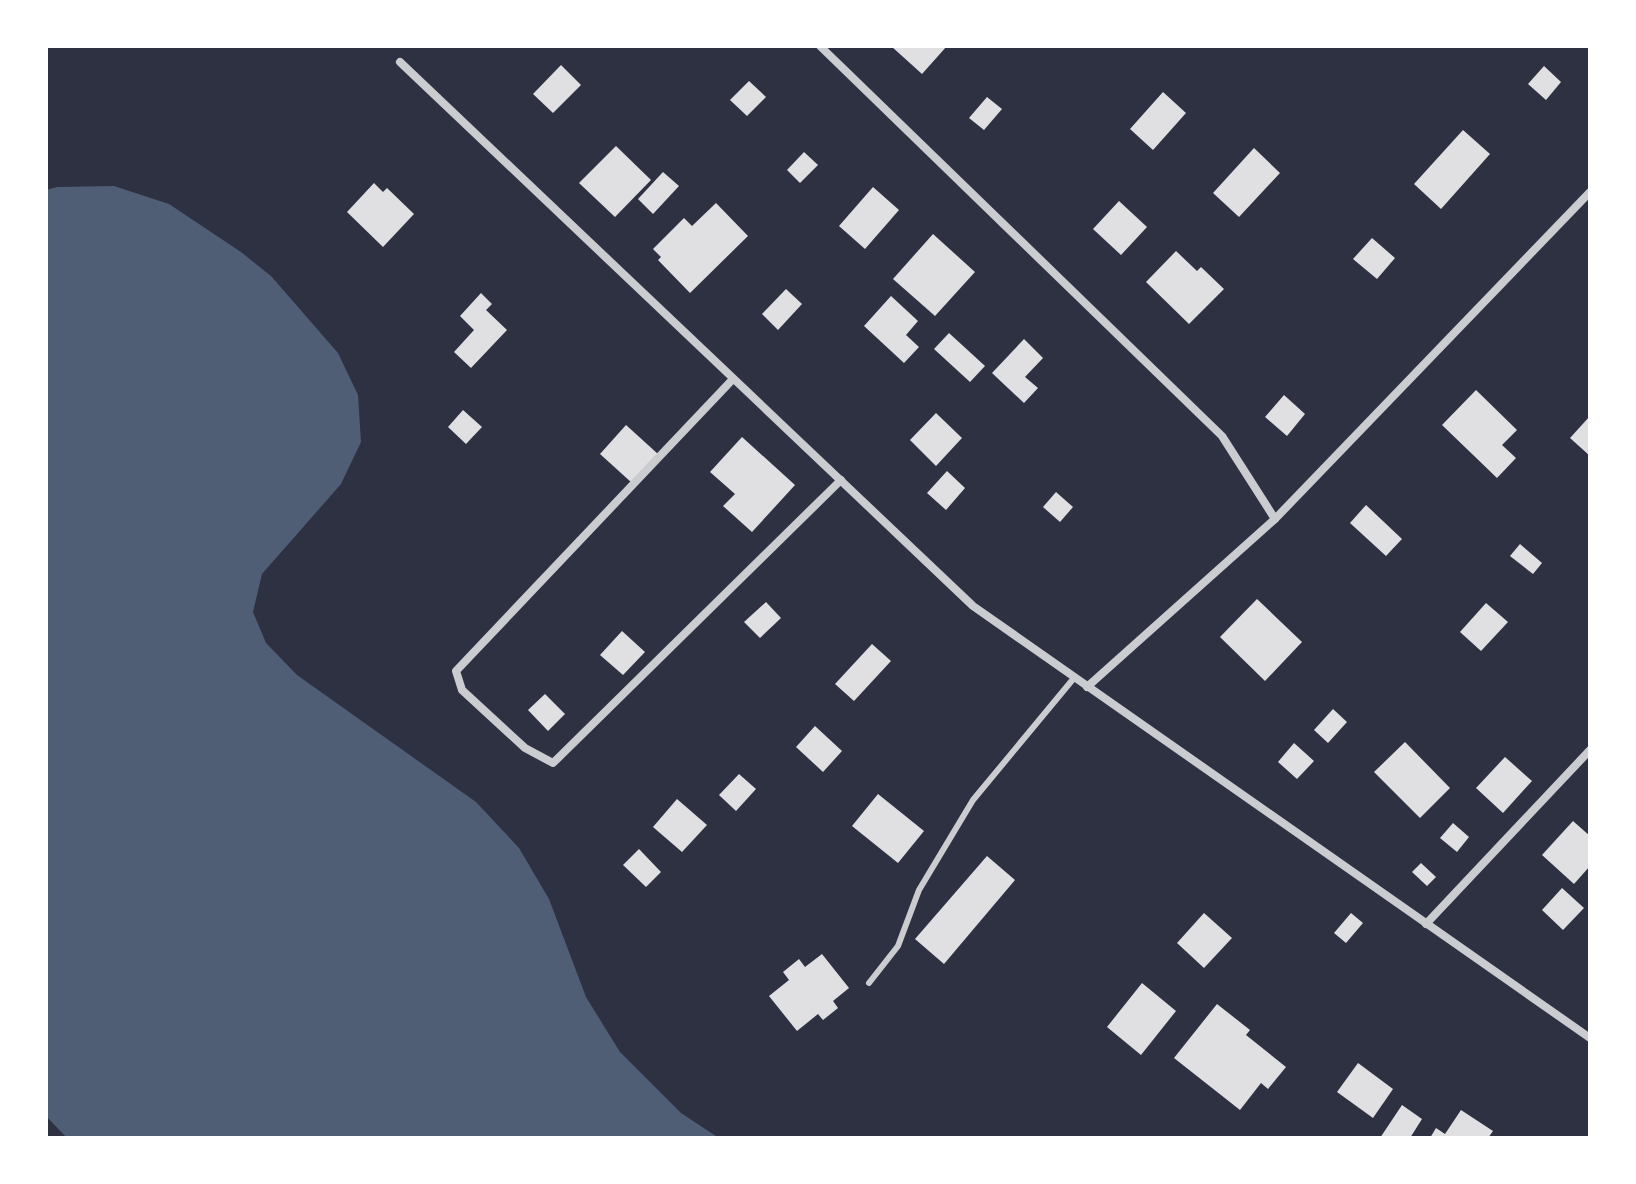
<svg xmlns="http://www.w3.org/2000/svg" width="1636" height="1184" font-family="'Noto Sans',sans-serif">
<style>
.water{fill:#4f5d75}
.building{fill:#e0e0e3}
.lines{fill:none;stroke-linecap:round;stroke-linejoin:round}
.service{stroke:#caccd0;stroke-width:6}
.minor{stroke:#caccd0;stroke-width:8}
</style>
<rect width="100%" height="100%" fill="#2d3142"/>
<polygon class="water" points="114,186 169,204 241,252 271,276 338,353 358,395 361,442 341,484 262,574 253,612 266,643 297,675 476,802 519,848 549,899 586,997 620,1052 681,1113 719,1138 67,1138 46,1116 46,190 57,187"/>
<g class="building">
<polygon points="891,46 947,46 922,74"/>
<polygon points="561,65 581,85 553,113 533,94"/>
<polygon points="1544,66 1561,82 1546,100 1528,84"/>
<polygon points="749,81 766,97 747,116 730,100"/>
<polygon points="1163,92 1186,113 1153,150 1130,129"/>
<polygon points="987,97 1002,109 984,130 969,118"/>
<polygon points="1463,130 1490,154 1441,209 1414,184"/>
<polygon points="616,146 651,180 615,217 579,183"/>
<polygon points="1254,148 1280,173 1239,217 1213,193"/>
<polygon points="804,152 818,165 800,183 787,170"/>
<polygon points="663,172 679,186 653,214 638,199"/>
<polygon points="374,183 383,192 387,188 414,214 383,247 347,212"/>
<polygon points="873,187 899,210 865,249 839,226"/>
<polygon points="1119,201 1147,227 1121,255 1093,229"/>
<polygon points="716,203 748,236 690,293 658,260 661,257 653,249 684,218 692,226"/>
<polygon points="933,234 975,272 935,316 893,279"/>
<polygon points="1372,238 1395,258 1377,279 1353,259"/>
<polygon points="1176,251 1197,271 1201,267 1224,289 1189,324 1146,282"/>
<polygon points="786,289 802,304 778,330 762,314"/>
<polygon points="481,293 492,304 486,310 507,330 471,368 454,352 474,330 460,316"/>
<polygon points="891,296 918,321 906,335 919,347 904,363 864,326"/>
<polygon points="949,333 985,366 970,382 934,349"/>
<polygon points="1024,339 1043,358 1025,377 1038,388 1024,403 992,373"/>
<polygon points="1476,390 1517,430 1502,445 1516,458 1497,478 1442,425"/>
<polygon points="1284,395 1305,414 1287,436 1265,417"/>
<polygon points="463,410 482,427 466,444 448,427"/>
<polygon points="936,413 962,438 936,466 910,440"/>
<polygon points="1590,416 1590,456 1570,438"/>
<polygon points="626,425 658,454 632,483 600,454"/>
<polygon points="742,437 795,485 752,532 723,506 735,494 710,472"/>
<polygon points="947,471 965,488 946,510 927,493"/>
<polygon points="1056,492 1073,507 1060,522 1043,507"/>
<polygon points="1366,505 1402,539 1386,556 1350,523"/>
<polygon points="1520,544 1542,563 1533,574 1510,556"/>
<polygon points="1257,599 1302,642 1265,681 1220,637"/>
<polygon points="766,602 781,618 760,638 744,622"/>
<polygon points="1486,603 1508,622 1481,651 1460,632"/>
<polygon points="622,631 645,652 623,675 600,655"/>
<polygon points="872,644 891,661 854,701 835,684"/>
<polygon points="545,694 565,714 548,731 528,710"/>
<polygon points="1333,709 1347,722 1328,743 1314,730"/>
<polygon points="815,726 842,751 823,772 796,747"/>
<polygon points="1405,742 1450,788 1420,818 1374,772"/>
<polygon points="1294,743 1314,761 1297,779 1278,762"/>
<polygon points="1505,757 1532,781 1503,813 1476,788"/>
<polygon points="739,774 756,789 736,811 719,795"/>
<polygon points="878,794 924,831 898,863 852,826"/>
<polygon points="677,799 707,825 682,852 653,827"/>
<polygon points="1573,821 1590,836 1590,866 1574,884 1542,855"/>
<polygon points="1453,823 1469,837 1457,852 1440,838"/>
<polygon points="639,849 661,872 646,887 623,865"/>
<polygon points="987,856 1015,880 944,964 915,939"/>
<polygon points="1421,863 1436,877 1427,886 1412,872"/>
<polygon points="1562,888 1584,908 1563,930 1542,910"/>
<polygon points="1204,913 1232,938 1204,968 1177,943"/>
<polygon points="1351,913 1363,923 1346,943 1334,933"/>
<polygon points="822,954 849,988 833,1001 838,1008 823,1020 818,1014 797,1031 769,996 789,980 783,972 799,959 805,967"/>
<polygon points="1142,983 1176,1011 1141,1055 1107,1027"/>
<polygon points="1217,1004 1250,1030 1246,1035 1286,1067 1268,1089 1261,1083 1240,1110 1174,1058"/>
<polygon points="1358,1063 1393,1089 1373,1118 1337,1092"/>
<polygon points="1402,1105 1422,1119 1410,1138 1380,1138"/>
<polygon points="1461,1110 1493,1131 1488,1138 1430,1138 1436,1128 1445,1134"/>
</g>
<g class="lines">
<polyline class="service" points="869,983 898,946 919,890 973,800 1074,678"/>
<g class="minor">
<polyline points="820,46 1222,436 1275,519"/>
<polyline points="400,62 973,606 1590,1038"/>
<polyline points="733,379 456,671 462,690 525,748 553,763 841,480"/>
<polyline points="1087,687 1275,519 1590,192"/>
<polyline points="1426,924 1590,750"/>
</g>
</g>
<rect width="1636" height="1184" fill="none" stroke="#ffffff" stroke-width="96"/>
</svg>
